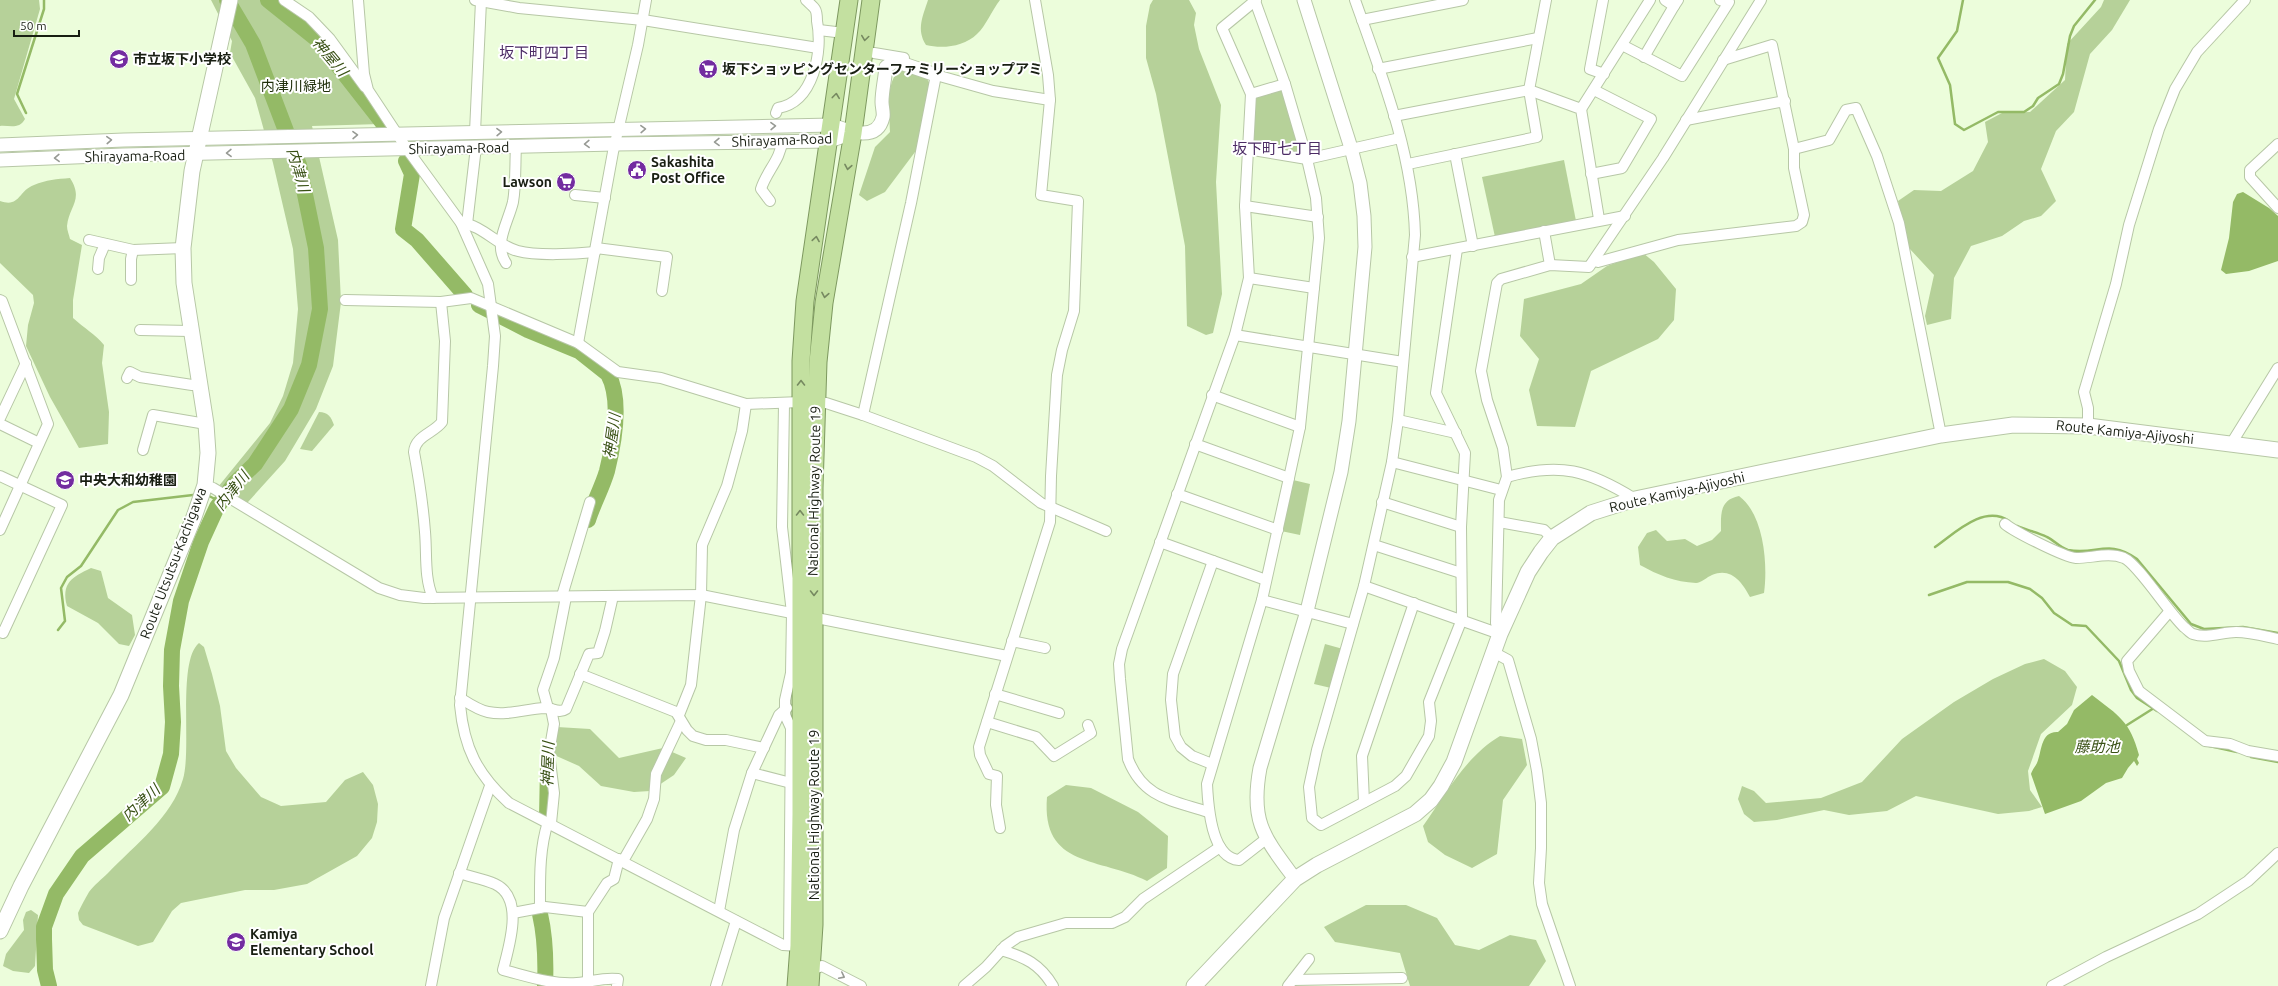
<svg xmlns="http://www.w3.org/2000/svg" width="2278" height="986" viewBox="0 0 2278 986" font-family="Ubuntu,'Noto Sans JP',sans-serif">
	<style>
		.green { fill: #b6d199 }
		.water { fill: #94ba66 }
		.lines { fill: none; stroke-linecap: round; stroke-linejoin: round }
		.stream { stroke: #94ba66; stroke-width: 2.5 }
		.river { stroke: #94ba66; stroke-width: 16 }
		.minor-casing { stroke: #b7c7a6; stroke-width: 12 }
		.tertiary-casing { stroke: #b7c7a6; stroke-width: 15 }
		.secondary-casing { stroke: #b7c7a6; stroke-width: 17 }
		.trunk-casing { stroke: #7d985f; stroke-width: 19 }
		.minor { stroke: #fff; stroke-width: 10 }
		.tertiary { stroke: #fff; stroke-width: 13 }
		.secondary { stroke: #fff; stroke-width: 15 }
		.trunk { stroke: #c3e0a0; stroke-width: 17 }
		.oneway { stroke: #768960 }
		.oneway2 { stroke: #979a94 }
		.labels { text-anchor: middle; stroke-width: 4; stroke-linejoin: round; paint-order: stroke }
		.poi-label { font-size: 14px; font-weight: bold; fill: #181e12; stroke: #fff; text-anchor: start }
		.park-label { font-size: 14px; fill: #202f0b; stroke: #fff }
		.street-label { font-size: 14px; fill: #181e12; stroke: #fff }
		.neighbourhood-label { font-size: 15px; fill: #4c2c65; stroke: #fff }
		.water-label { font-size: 15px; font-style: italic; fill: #385014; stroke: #fff }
	</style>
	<rect width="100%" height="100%" fill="#ecfddb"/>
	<g class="green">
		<path d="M 0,0 L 39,0 L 40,9 L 14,99 L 25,119 C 19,130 9,125 0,126 Z"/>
		<polygon points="211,0 268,0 308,34 358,92 381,124 312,126 338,240 341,302 333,366 316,409 285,461 248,502 242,503 218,487 270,423 283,396 293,363 298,309 293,249 273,163 255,98 230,53 232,41"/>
		<path d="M 928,0 L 1000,0 C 992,10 986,26 977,34 C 964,47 942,49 926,45 C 916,29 923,16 928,0 Z"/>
		<polygon points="1153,0 1189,0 1196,13 1194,25 1199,49 1221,105 1216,182 1222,294 1213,333 1206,335 1187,326 1185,246 1156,94 1146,58 1146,26 1150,5"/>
		<polygon points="2104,0 2130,0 2112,30 2090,54 2074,112 2056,131 2041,169 2056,201 2041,216 2024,221 2002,236 1971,246 1954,278 1951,319 1927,325 1925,316 1934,275 1909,248 1898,201 1914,190 1941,191 1973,171 1988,142 1985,122 2002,113 2030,112 2065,80 2067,44 2101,7"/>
		<path d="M 901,68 L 926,77 L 931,86 L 918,148 L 885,192 L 867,201 L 859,195 L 875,147 L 890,132 C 890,112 884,83 901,68 Z"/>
		<polygon points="1280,89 1284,90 1301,150 1298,153 1253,146 1251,143 1255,101 1257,98"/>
		<polygon points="1564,160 1576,221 1495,237 1482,177"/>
		<path d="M 70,178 C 84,200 69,206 67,226 C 67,230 69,235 70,239 L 82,245 L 73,300 L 73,318 C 84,328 95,334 104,345 L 102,363 L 109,412 L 108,444 L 79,448 L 50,397 L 26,346 L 28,325 L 34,303 L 33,295 L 0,263 L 0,201 C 20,208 18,191 34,185 C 46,180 57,179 70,178 Z"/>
		<polygon points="1643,253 1654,262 1676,289 1674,320 1658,339 1591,371 1575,427 1537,426 1529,390 1539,359 1520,336 1524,299 1581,284 1607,266"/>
		<path d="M 319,412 C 328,412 331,417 334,425 L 312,451 L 300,449 Z"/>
		<polygon points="1293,480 1310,484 1300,535 1281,531"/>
		<path d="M 1739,496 C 1764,514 1768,565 1764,593 L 1750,597 C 1742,582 1731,567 1712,575 C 1707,577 1701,583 1696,583 C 1675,582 1658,575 1640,565 L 1638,547 L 1647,533 L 1656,530 L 1667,541 L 1685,539 L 1697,546 L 1712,540 L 1721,531 C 1721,515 1719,500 1739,496 Z"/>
		<path d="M 91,568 L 101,571 L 108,598 L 132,615 L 135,635 L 129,646 L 119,644 L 98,623 L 67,606 C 61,583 72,577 91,568 Z"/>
		<path d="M 199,643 L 204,647 L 212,674 L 220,706 L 226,751 L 236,768 L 261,797 L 281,806 L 326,802 L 345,780 L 363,772 L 373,785 L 378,804 L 377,822 L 372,838 L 357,856 L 307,884 L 274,890 L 245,890 L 181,903 L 172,911 L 153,942 L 138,946 L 83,925 L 79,920 L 78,913 C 81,906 85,899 89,892 C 94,885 102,879 108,873 C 135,845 172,817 183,779 C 192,749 177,661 199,643 Z"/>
		<polygon points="1325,644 1343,649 1331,688 1314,684"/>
		<polygon points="2044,659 2065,671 2077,687 2072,705 2041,734 2028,771 2030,790 2042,807 2029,811 1998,814 1916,796 1887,811 1849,815 1824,810 1777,820 1754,822 1744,814 1738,799 1742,786 1754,791 1766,803 1821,798 1862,782 1902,739 1954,702 1993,679 2025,664"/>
		<polygon points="557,727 590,729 619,758 663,748 686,758 674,775 650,791 634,792 601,786 579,766 552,754"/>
		<path d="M 1500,736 L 1522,739 L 1527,765 L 1503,800 L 1497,854 L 1472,868 L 1445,855 L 1428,842 L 1423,826 C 1446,794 1465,757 1500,736 Z"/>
		<path d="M 1066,785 L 1091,788 L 1138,812 L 1168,836 L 1167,868 L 1147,881 C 1101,857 1041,869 1047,797 Z"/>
		<polygon points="1366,905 1406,905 1437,918 1455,945 1479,950 1510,935 1536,940 1546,961 1529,986 1410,986 1400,953 1335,942 1324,927"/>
		<polygon points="31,910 38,915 35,966 29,973 13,971 3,966 6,954 24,930 23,920 26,912"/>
	</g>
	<g class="water">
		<polygon points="2243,192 2269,208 2278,216 2278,261 2249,271 2226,274 2221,270 2229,238 2233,202 2237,194"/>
		<path d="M 2092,695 C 2119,716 2130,721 2139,755 L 2137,759 L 2139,763 L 2137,766 L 2134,761 L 2128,768 L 2122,778 L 2106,783 L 2081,801 L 2045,814 L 2031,774 C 2032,770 2035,767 2037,763 C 2042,752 2040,731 2058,732 L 2067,724 L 2074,710 Z"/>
	</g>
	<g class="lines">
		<g class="stream">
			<polyline points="1963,0 1957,31 1938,58 1950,85 1955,124 1964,130 1998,112 2024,112 2033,106 2038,98 2059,84 2063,74 2070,36 2074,26 2095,0"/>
			<polyline points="26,113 17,94 44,9 44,0"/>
			<polyline points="209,496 221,502"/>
			<path d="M 2017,526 C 2026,530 2037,532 2047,537 C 2054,540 2060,548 2068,550 C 2096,556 2108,538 2137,559 L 2191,624 L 2204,629 L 2243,627 L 2278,633"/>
			<path d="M 1935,547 C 1955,533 1984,504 2009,521"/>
			<polyline points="1929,595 1967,582 2008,582 2030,589 2042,598 2054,613 2072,625 2086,626 2119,661 2131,690 2137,698 2157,711"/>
			<polyline points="58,630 65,621 61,588 67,577 81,566 118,510 133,502 193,495"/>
			<polyline points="2127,725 2154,708"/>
			<polyline points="2205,745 2237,752"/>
			<polyline points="2251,757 2278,762"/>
		</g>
		<g class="river">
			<polyline points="268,0 318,40 383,123"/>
			<polyline points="406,161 412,174 403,229 417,240 465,295"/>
			<path d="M 479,305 L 528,330 L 579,351 L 608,374 C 622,400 614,443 607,471 C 602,488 593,504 588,520"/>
			<polyline points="547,818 548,767"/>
			<path d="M 540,914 C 545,936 546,963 545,986"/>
			<polyline points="49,986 45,970 44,939 44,927 56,894 82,856 162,787 171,754 173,722 171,686 172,650 181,601 201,542 217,507 235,483 255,464 291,409 309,365 320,309 316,248 299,165 253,44 227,0"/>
		</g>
		<g class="minor-casing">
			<g id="minor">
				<polyline points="284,0 309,17 330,39 365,87"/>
				<path d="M 358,0 L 364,74 L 368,90 L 407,149 L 461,223 L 488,284 L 495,336 L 493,366 L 460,705 C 464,748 477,774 509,803 L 783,945 L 799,946"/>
				<polyline points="475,0 519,8 643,20 818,48"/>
				<path d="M 1355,0 C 1382,76 1413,154 1415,235 L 1398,420 L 1392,462 L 1364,586 L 1317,750 L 1309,787 L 1312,818 L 1321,825 L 1395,786 L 1406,776 L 1429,736 L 1431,721 L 1429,702 L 1462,619 L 1461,527 L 1465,453 L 1436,393 L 1457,249"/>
				<polyline points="1603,0 1590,69 1604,74"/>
				<polyline points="1665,0 1674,6 1678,0"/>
				<path d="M 1255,1 L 1285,84 L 1307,159 L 1316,198 L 1319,238 L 1300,427 L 1289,478 L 1262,600 L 1207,784 C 1208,805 1211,858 1239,860 L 1266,839"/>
				<polyline points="1362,20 1463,0"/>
				<polyline points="819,30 844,33"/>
				<polyline points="1622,45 1682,76 1729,2 1720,0"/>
				<polyline points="874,53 904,58"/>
				<polyline points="1644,57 1674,6"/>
				<polyline points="1378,69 1538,38"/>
				<polyline points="933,72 936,75 993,91 1050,100"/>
				<polyline points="1251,94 1285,84"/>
				<polyline points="1581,109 1650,0"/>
				<path d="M 776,113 L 778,108 C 814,102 823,51 817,21 C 817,17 817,12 815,9 C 813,6 809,3 806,0"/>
				<polyline points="1394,116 1529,90 1581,109 1599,219"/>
				<polyline points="1686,120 1785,101"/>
				<polyline points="475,132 481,1"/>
				<polyline points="2278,144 2250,170 2250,177 2278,208"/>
				<polyline points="1247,149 1307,159 1400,138"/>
				<polyline points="1794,149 1829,140 1846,110 1856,108 1877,156 1899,223 1941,435"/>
				<polyline points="1455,154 1473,246"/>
				<polyline points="1408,164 1537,137 1529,90 1546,0"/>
				<polyline points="1591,174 1622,168 1651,119 1594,90"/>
				<polyline points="575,195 605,198"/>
				<path d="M 770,201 L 761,189 C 766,172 781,159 782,141"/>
				<polyline points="1245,206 1318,217"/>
				<path d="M 461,223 C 483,225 497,246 518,251 C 536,256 576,254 595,252"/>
				<polyline points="467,224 476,147"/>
				<polyline points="1544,231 1550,265"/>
				<polyline points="89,240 133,250 183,248"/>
				<polyline points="596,248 667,257 662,291"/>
				<polyline points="1412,257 1625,216"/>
				<polyline points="1594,261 1598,262 1678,240 1796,226 1802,222 1804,215 1794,168 1794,149 1772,45 1723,60"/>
				<path d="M 506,263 C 493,244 508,223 513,202 C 516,185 515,164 516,146"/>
				<polyline points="98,269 99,258 105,244"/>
				<polyline points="1249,278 1314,288"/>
				<polyline points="131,280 131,259 133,250"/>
				<polyline points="0,300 2,301 48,424 0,530"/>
				<polyline points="345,300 441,302 471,298 578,343 618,372 661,378 746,404 801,402"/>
				<polyline points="140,330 190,331"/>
				<polyline points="1235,335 1403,362"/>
				<polyline points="578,343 613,152 638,45 646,0"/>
				<polyline points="127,378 130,372 140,377 192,385 199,383"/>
				<polyline points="1212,395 1300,427"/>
				<polyline points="815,402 826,403 863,415 976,457 993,466 1041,503 1106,531"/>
				<polyline points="784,404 782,527 792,613 791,673 785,700 785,715 791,728 789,945"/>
				<polyline points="863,415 911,203 936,75"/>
				<polyline points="0,418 26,363"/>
				<polyline points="1398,420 1456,433"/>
				<polyline points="0,424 39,443"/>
				<polyline points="2088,426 2088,408 2084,392 2116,284 2129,225 2159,129 2175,89 2197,52 2245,0"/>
				<polyline points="1195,444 1289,478"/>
				<polyline points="2231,444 2278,368"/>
				<polyline points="143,450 153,415 206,424"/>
				<polyline points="1392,462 1501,490"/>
				<polyline points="0,476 62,505 3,633 0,632"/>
				<path d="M 1507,477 C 1560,462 1588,470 1635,499"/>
				<polyline points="205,485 213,488 379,588 400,595 424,598 701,595 1007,656"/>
				<polyline points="1177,494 1278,530"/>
				<polyline points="1382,502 1461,527"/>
				<polyline points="1499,522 1544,530 1552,538"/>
				<path d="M 2005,524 C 2015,532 2064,557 2076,558 C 2092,558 2109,552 2124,558 C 2138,564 2168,612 2184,627 C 2187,629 2190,633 2193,634 C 2207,639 2222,632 2236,632 C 2250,632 2264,636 2278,639"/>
				<polyline points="1160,542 1266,580"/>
				<polyline points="1374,545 1461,573"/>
				<polyline points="1364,586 1500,634 1496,623 1499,500 1507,477 1503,448 1487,400 1481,371 1497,283 1501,279 1550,265 1589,267 1663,158 1761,0"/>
				<polyline points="562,596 590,502"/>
				<path d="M 433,598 C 424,578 427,554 425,532 C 423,505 419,479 414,452 C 415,436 434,433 442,422 L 445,341 L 441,302"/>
				<polyline points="1262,600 1353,624"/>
				<polyline points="2169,612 2127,661 2129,671 2139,691 2205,741 2230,744 2248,751 2278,756"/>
				<polyline points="1012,641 1045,648"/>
				<polyline points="1495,653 1508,660 1531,739 1537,771 1541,803 1541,848 1539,883 1542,904 1570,986"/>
				<polyline points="580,674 676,712 687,730 693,736 706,740 726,740 764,748"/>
				<polyline points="995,694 1059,713"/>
				<path d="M 460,698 C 468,703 478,710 488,712 C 507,716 525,709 545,708 C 553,708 559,714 566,709 L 589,654 L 598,653 L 605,631 L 613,596"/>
				<polyline points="548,708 543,690 554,658 566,597"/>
				<polyline points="679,715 691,685 701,595 702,545 727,486 742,431 746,404"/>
				<polyline points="987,722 1036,737 1054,756 1091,733 1088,725"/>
				<polyline points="1212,764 1192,756 1181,747 1175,736 1171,700 1173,674 1213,561"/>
				<polyline points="752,773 791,783"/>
				<polyline points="1364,802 1362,756 1414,603"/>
				<path d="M 1208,812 C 1171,800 1143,798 1128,759 L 1120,679 L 1119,664 L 1122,649 L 1235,335 L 1249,278 L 1245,206 L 1251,94 L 1222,28 L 1256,0"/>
				<polyline points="551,823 554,793 549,753 554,724 551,709"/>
				<polyline points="1000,828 996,805 997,776 989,774 980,755 979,747 1050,522 1051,476 1057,375 1062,350 1074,311 1078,201 1041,195 1050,100 1048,75 1035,0"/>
				<polyline points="623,861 647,819 654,799 656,774 681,721"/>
				<path d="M 459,873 C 471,877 484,879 495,884 C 525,898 509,946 503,970 C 527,976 552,985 577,983 C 592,982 603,977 618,979 L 617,986"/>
				<path d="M 540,908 C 540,879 539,850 548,822"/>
				<polyline points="719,911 734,830 752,773 779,715 787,708"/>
				<polyline points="513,913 545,907 588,912"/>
				<path d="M 1001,950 C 1025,957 1040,964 1053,986"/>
				<polyline points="811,970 822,966 861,986"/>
				<polyline points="1293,980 1402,978"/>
				<polyline points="588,981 588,912 607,883 614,879 619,859"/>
				<polyline points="431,986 444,918 490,786"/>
				<polyline points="716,986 736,921"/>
				<polyline points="964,986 986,967 1005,946 1018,937 1066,923 1112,923 1125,917 1143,899 1220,847"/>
				<polyline points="1288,986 1309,959"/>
				<polyline points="2052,986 2106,957 2198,914 2248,881 2278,853"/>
			</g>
		</g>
		<g class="tertiary-casing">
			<g id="tertiary">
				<path d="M 0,145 L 124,140 L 832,125 C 848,131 877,143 883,117 C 884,113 882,107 882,102 C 882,91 885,79 886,67 L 895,61 L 936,75"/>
				<polyline points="0,160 123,155 615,144 829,141 853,133"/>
				<path d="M 1295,879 C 1264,837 1250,822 1260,768 L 1307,611 L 1341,472 L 1349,421 L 1365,247 L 1364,216 L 1360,183 L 1351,148 L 1304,0"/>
			</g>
		</g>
		<g class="secondary-casing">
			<g id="secondary">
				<polyline points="0,931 21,886 121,695 194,517 205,485 208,453 206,424 184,283 183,248 192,171 230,0"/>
				<polyline points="1194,986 1295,879 1317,865 1415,814 1431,800 1441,786 1454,762 1500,634 1528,572 1541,552 1552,538 1591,513 1635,499 1941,435 2013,425 2088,426 2278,450"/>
			</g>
		</g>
		<g class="trunk-casing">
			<g id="trunk">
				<polyline points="796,986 799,946 801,814 801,361 805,301 849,0"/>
				<polyline points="810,986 814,925 814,488 818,362 824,303 853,133 871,0"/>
			</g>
		</g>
		<use href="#minor" class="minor"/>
		<use href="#tertiary" class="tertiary"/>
		<use href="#secondary" class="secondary"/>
		<use href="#trunk" class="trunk"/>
	</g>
	<defs><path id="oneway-chevron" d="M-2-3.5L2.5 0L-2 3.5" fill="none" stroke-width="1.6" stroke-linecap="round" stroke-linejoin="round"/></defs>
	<g class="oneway">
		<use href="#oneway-chevron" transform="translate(865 38) rotate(98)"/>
		<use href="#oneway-chevron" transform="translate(836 96) rotate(-83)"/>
		<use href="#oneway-chevron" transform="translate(848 167) rotate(100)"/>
		<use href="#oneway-chevron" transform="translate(816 239) rotate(-81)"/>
		<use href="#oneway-chevron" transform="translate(825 295) rotate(100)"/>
		<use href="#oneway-chevron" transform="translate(801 383) rotate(-90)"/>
		<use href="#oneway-chevron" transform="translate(800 513) rotate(-90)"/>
		<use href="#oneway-chevron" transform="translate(814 593) rotate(90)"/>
	</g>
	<g class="oneway2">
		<use href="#oneway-chevron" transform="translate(773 126) rotate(-1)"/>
		<use href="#oneway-chevron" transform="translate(643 129) rotate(-2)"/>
		<use href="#oneway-chevron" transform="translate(499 132) rotate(-1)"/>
		<use href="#oneway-chevron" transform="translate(355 135) rotate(-1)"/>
		<use href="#oneway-chevron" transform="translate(109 140) rotate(-3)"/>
		<use href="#oneway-chevron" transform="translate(717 142) rotate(179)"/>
		<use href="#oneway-chevron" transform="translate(587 144) rotate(178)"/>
		<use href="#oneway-chevron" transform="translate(229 153) rotate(179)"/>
		<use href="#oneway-chevron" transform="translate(57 158) rotate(178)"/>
		<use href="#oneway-chevron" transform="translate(842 976) rotate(27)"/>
	</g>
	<defs>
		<g id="school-disc" transform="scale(1)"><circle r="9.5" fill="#732ca0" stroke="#fff"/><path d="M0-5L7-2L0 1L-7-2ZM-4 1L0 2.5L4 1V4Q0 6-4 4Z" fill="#fff"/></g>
		<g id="supermarket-disc" transform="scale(1)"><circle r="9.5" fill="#732ca0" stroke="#fff"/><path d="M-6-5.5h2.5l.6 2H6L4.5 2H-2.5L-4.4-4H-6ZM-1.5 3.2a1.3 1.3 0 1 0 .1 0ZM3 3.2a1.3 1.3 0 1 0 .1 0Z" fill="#fff"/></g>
		<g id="civic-disc" transform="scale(1)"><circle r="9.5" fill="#732ca0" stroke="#fff"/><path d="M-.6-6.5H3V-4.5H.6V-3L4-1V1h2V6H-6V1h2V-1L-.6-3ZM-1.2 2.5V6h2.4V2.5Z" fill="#fff"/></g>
	</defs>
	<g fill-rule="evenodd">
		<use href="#school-disc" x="119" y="59"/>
		<use href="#supermarket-disc" x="708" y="69"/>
		<use href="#civic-disc" x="637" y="170"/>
		<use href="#supermarket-disc" x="566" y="182"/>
		<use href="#school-disc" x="65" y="480"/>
		<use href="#school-disc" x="236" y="942"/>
	</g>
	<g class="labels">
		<g class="poi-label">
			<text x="133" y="64">市立坂下小学校</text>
			<text x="722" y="74">坂下ショッピングセンターファミリーショップアミ</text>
			<text x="651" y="167">Sakashita<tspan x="651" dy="16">Post Office</tspan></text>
			<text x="552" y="187" text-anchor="end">Lawson</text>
			<text x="79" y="485">中央大和幼稚園</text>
			<text x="250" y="939">Kamiya<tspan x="250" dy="16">Elementary School</tspan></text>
		</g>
		<g class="park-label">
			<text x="296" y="91">内津川緑地</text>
		</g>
		<g class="street-label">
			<text transform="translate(782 140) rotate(-2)" y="5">Shirayama-Road</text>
			<text transform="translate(459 148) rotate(-1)" y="5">Shirayama-Road</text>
			<text transform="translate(135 156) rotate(-1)" y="5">Shirayama-Road</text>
			<text transform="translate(2125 432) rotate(6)" y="5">Route Kamiya-Ajiyoshi</text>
			<text transform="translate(814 491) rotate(-89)" y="5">National Highway Route 19</text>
			<text transform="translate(1677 492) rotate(-13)" y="5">Route Kamiya-Ajiyoshi</text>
			<text transform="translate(173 563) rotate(-69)" y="5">Route Utsutsu-Kachigawa</text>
			<text transform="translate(814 815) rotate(-90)" y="5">National Highway Route 19</text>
		</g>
		<g class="neighbourhood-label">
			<text x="544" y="58">坂下町四丁目</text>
			<text x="1277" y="154">坂下町七丁目</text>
		</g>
		<g class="water-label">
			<text transform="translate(330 57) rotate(50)" y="5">神屋川</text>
			<text transform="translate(298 170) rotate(74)" y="5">内津川</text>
			<text transform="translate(612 436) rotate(-82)" y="5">神屋川</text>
			<text transform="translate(232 491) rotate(-51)" y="5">内津川</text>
			<text x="2097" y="752">藤助池</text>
			<text transform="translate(548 764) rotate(-88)" y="5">神屋川</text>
			<text transform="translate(141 803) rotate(-43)" y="5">内津川</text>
		</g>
	</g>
	<path d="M14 30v6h65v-6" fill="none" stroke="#181e12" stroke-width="2"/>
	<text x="20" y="30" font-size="12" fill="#181e12" stroke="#ffffff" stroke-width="3" paint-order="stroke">50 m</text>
</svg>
